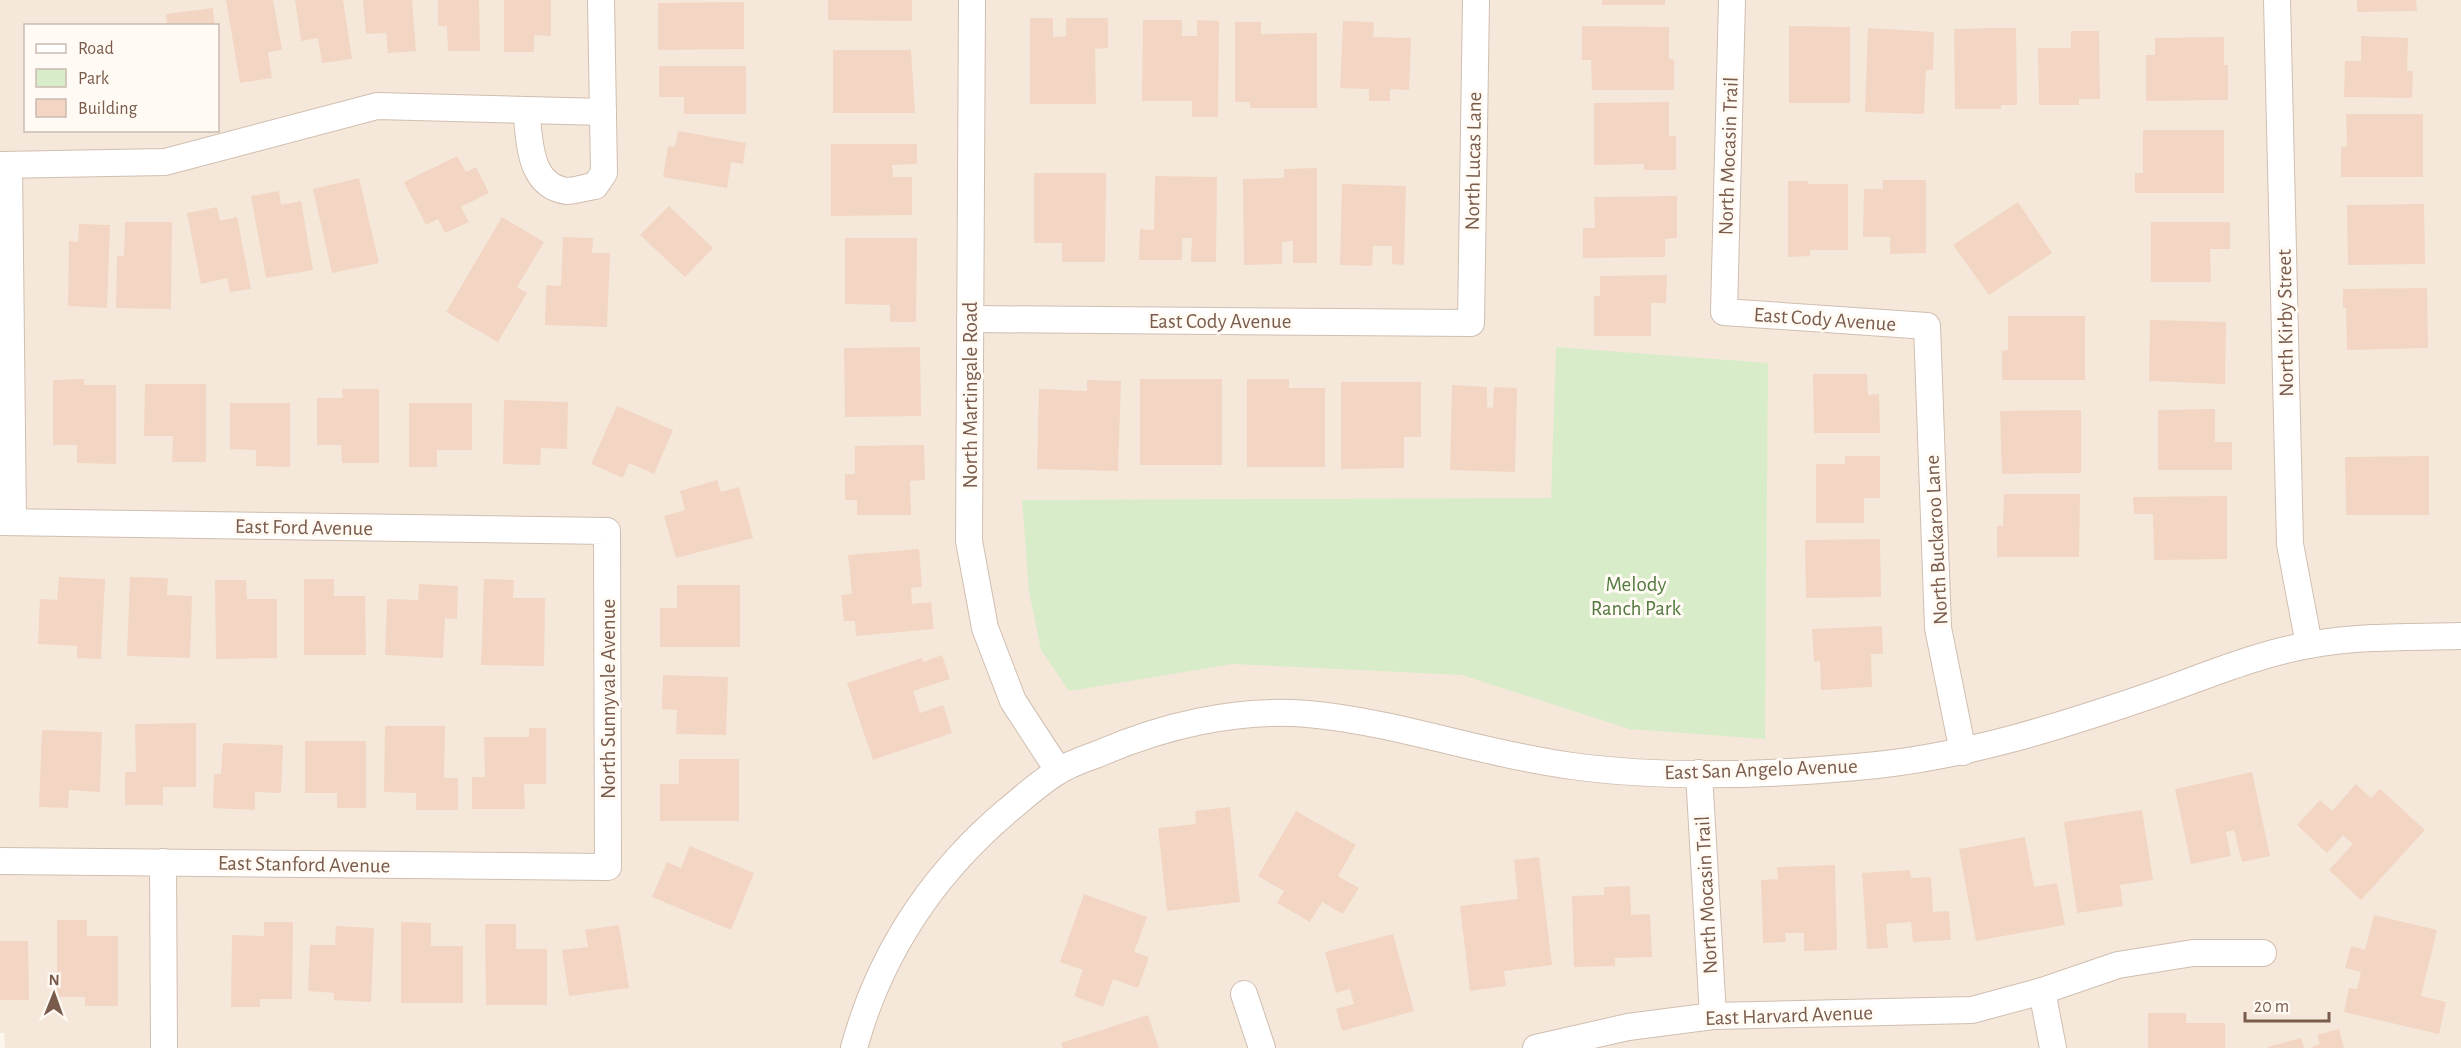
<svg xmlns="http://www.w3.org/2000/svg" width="2461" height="1048" viewBox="0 0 2461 1048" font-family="'Alegreya Sans',sans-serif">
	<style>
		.residential { fill: #f5e8da; fill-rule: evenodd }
		.green { fill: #d8ecc9 }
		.building { fill: #f3d5c3 }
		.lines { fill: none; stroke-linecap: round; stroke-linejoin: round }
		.street-casing { stroke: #d1beb0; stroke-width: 28 }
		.street { stroke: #fff; stroke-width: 26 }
		.labels { text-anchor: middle; stroke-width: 6; stroke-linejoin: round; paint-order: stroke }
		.street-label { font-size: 21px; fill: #7a5c4d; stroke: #fffaf3 }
		.park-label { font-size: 21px; fill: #537a41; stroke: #fffaf3 }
	</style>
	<rect width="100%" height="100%" fill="#fdf6ec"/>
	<path class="residential" d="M 0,0 L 2461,0 L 2461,1048 L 5,1048 L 4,1033 L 0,1033 ZM 26,26 L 218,26 L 218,130 L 26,130 Z"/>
	<polygon class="green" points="1556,347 1768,363 1765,739 1629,729 1462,675 1233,664 1069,691 1041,650 1029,591 1022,500 1551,498"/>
	<g class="building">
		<polygon points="226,0 273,0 282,50 268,52 272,78 240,83"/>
		<polygon points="295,0 343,0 352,59 322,63 318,38 301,41"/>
		<polygon points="363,0 412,0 416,51 388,53 386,33 366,34"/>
		<polygon points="438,0 479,0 480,51 448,51 447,26 438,26"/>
		<polygon points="504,0 551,0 551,36 534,35 534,52 504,52"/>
		<polygon points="828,0 912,0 912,21 828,20"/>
		<rect x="1602" y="0" width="63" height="5"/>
		<polygon points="2357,0 2416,0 2417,11 2357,12"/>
		<polygon points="744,2 744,49 658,50 658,3"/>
		<polygon points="213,8 215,26 167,26 166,14"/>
		<polygon points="1030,18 1053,18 1053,37 1066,36 1066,18 1108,18 1108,48 1095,49 1096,104 1030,104"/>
		<polygon points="1143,20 1182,20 1182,36 1197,36 1197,20 1219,21 1218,117 1192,117 1192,101 1142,101"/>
		<polygon points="1343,21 1374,22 1373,37 1411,38 1409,90 1390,89 1390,101 1369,101 1369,89 1340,88"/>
		<polygon points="1235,22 1261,22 1261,34 1317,33 1317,108 1250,108 1250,102 1235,102"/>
		<polygon points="1582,26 1669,27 1669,59 1674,60 1674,90 1592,90 1591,60 1582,60"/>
		<polygon points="1789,26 1850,27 1850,103 1789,103"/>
		<polygon points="1868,28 1934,32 1933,70 1926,70 1924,114 1865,112"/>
		<polygon points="1995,28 2016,28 2017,105 2001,105 2001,109 1955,109 1954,29"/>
		<polygon points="2071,31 2099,31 2100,99 2079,99 2079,105 2039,105 2038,48 2071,48"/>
		<polygon points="2361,36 2408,38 2407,71 2413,71 2412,98 2344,97 2345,61 2361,61"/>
		<polygon points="2224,37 2224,65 2228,65 2228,100 2146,101 2146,55 2155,55 2155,38"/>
		<polygon points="833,50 911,50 915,113 833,113"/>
		<polygon points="659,66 746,66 746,114 684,114 684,97 659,97"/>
		<polygon points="1669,102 1669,136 1676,136 1676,170 1644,170 1644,164 1594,165 1594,103"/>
		<polygon points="2346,114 2423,114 2423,177 2341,177 2341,147 2347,146"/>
		<polygon points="2143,130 2224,130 2224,193 2135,193 2135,173 2143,173"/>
		<polygon points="678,131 746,143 743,164 731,162 727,188 663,177 668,146 675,147"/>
		<polygon points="831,144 917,144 917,164 892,165 893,177 912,177 912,215 831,216"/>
		<polygon points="457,156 466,172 476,167 489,193 461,207 469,222 445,233 438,219 426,225 404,182"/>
		<polygon points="1317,168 1317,263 1293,263 1293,241 1282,242 1282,264 1244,265 1243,179 1284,178 1284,169"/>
		<polygon points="1034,173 1106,173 1105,262 1062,262 1062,243 1034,243"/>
		<polygon points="1155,176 1217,177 1216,262 1191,262 1192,238 1182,238 1182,260 1139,260 1140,229 1154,230"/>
		<polygon points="359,178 379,263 332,273 313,189"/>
		<polygon points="1883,180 1926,180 1926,253 1890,254 1890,237 1863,237 1864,189 1883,189"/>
		<polygon points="1788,181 1808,181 1808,184 1848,184 1848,250 1810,250 1810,256 1788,257"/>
		<polygon points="1342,184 1406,186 1404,265 1392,264 1392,246 1373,246 1372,266 1340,265"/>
		<polygon points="279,191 281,205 301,201 313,270 266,278 251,196"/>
		<polygon points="1677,196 1677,238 1665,239 1665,257 1583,258 1583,228 1595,228 1594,197"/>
		<polygon points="2018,202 2052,253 1989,295 1953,245"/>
		<polygon points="2424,204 2425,264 2348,265 2347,205"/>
		<polygon points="669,206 713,248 685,277 640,235"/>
		<polygon points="217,207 220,221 237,217 251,289 230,292 227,278 201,284 187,213"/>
		<polygon points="502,217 544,242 517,287 527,293 498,342 446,312"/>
		<polygon points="125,222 172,222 171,309 116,308 117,256 124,256"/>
		<polygon points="2151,222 2230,222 2230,249 2210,249 2211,282 2151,282"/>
		<polygon points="79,224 110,225 107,308 68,306 69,241 78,242"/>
		<polygon points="563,237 593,238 592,253 610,253 607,327 545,325 546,285 561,286"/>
		<polygon points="845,238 917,238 916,322 890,322 890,305 845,304"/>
		<polygon points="1667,275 1666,303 1651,303 1651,336 1594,336 1594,296 1600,296 1600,276"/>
		<polygon points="2427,288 2428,348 2347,350 2346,308 2343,308 2343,289"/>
		<polygon points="2008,316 2085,316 2085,380 2002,380 2002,351 2008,350"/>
		<polygon points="2150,320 2226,322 2225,384 2149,381"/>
		<polygon points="920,347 921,416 845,417 844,348"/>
		<polygon points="1813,374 1867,374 1868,395 1879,394 1880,433 1814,433"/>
		<polygon points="84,379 84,385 116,385 116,464 77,463 77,445 53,445 53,380"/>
		<rect x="1140" y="379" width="82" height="86"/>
		<polygon points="1247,379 1289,379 1289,388 1325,388 1325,467 1247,467"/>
		<polygon points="1087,380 1121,381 1118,471 1037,469 1039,389 1087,391"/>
		<polygon points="1341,382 1421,382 1421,437 1404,437 1404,468 1341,469"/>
		<polygon points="145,384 206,384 206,462 172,462 173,436 144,436"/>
		<polygon points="1452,385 1487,387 1487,407 1493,408 1494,387 1517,388 1515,472 1450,470"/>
		<polygon points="342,389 379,389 379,463 342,463 341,445 317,445 317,398 343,398"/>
		<polygon points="504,400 568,402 567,449 541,448 540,465 503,464"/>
		<polygon points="230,403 290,403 290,467 256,466 256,450 230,449"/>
		<polygon points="409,403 472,403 472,450 437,450 437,467 409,467"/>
		<polygon points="617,406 673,430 654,474 629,463 623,478 591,464"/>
		<polygon points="2215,409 2215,442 2232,442 2232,470 2158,470 2158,410"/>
		<polygon points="2081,410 2081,473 2002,474 2000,411"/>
		<polygon points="924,445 925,480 910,481 911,515 857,515 857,500 845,500 845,474 855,474 855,446"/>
		<polygon points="1845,456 1880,456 1880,498 1864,498 1864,523 1816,523 1816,464 1845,464"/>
		<polygon points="2429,456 2429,515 2346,515 2345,457"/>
		<polygon points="717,480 721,492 739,487 753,538 676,558 664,516 685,510 680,491"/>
		<polygon points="2004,494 2080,494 2079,557 1997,557 1997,526 2003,526"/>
		<polygon points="2227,496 2227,559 2154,560 2153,514 2134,514 2133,497"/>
		<polygon points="1880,539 1881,597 1806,598 1805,540"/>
		<polygon points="919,549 922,587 911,588 912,604 931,602 934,629 856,636 855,621 844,621 841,595 852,594 848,555"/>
		<polygon points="59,577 105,579 101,659 77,658 77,646 38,644 40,599 57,600"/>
		<polygon points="130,577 168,578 167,595 192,596 190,658 127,656"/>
		<polygon points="304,579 334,579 334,596 365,596 366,655 304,655"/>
		<polygon points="484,579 514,580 513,598 545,598 544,666 481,665"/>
		<polygon points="215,580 246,580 247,599 277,599 277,658 216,659"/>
		<polygon points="419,584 458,586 457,619 445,618 443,658 385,655 387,599 418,600"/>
		<polygon points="677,585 740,585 740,647 660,647 660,608 677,608"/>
		<polygon points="1882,626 1883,654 1871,654 1872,687 1821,690 1820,661 1814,662 1812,629"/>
		<polygon points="942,655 950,679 913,691 920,713 943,705 952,733 873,760 847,683 922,658 923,662"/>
		<polygon points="663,675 728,677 726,735 676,734 677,710 662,709"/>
		<polygon points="196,723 196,787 163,787 163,805 125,805 125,772 136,772 135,724"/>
		<polygon points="385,726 445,726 444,778 458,778 458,810 416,810 416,793 384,792"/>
		<polygon points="529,728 546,728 546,784 524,784 525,809 472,809 472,777 485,777 484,737 529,737"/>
		<polygon points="42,730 102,732 100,792 69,790 68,808 39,807"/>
		<polygon points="305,741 366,741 366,808 337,808 337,793 305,793"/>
		<polygon points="223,743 283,745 281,793 255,792 255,810 213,808 214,774 221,774"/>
		<polygon points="679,759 739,759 739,821 660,821 660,784 679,784"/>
		<polygon points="2252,772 2270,856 2242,862 2234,830 2226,832 2231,856 2191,864 2175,789"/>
		<polygon points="2356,784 2371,798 2380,789 2425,830 2361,900 2329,870 2353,844 2343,835 2327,853 2297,825 2320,800 2332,811"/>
		<polygon points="1230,807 1240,902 1167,911 1158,828 1196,824 1195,811"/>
		<polygon points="2142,810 2153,880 2120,885 2123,906 2077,913 2064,822"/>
		<polygon points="1296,811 1356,845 1338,876 1359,888 1343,914 1322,902 1310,922 1277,903 1284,891 1258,876"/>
		<polygon points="2025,837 2034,887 2057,883 2065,925 1976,941 1959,849"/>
		<polygon points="690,846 754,873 731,930 652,897 667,862 681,868"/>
		<polygon points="1539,857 1552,965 1504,971 1506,986 1470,991 1460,906 1518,899 1514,860"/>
		<polygon points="1835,865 1837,950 1804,951 1804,933 1785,933 1786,942 1763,943 1761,880 1778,879 1777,867"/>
		<polygon points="1910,870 1911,878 1931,877 1933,912 1949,911 1951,940 1913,942 1911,922 1886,924 1888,948 1867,949 1862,873"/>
		<polygon points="1630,886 1631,915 1650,914 1652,957 1615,958 1615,966 1574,967 1572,896 1604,895 1604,887"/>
		<polygon points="1084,894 1147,917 1134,952 1149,957 1138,988 1113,979 1103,1007 1074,996 1083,970 1060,962"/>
		<polygon points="2374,915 2437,930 2421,996 2446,1002 2439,1034 2344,1012 2349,988 2357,989 2361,972 2345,968 2351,946 2365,950"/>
		<polygon points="57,920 87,920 87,936 118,936 118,1006 85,1006 85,997 57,997"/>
		<polygon points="264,922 293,922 292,999 260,999 260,1007 231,1007 232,935 264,936"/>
		<polygon points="401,922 431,923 431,946 463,946 463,1003 401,1003"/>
		<polygon points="485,924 516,924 516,949 547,949 547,1005 486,1005"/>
		<polygon points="619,925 629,988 569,996 562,950 588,947 585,930"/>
		<polygon points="336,926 374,928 371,1002 334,1000 334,993 308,991 310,945 335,945"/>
		<polygon points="1393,934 1414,1011 1342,1031 1336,1009 1354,1004 1350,989 1336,993 1325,952"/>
		<polygon points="0,941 28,941 29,1000 0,1000"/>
		<polygon points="2148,1013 2186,1013 2186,1023 2225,1023 2225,1048 2148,1048"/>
		<polygon points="1148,1015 1159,1048 1063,1048 1061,1043"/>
		<polygon points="2339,1029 2344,1048 2310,1048 2320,1044 2317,1035"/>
		<polygon points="2301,1038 2304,1048 2268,1048 2268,1047"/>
	</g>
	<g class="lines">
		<g class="street-casing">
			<g id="street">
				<polyline points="972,0 969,541 985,628 1013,701 1058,770"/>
				<polyline points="1732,0 1724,312 1927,326 1938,628 1963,752"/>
				<polyline points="2277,0 2290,544 2309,645"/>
				<path d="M 526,110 C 530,140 528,186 567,191 C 575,191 586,187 595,186 L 604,173 L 601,0"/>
				<polyline points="0,165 165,162 377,106 603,112"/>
				<polyline points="9,166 13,522"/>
				<polyline points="970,319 1471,323 1476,0"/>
				<polyline points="0,522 607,531 608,867 0,861"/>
				<polyline points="1699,773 1713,1016"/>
				<polyline points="163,862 164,1048"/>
				<polyline points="2042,991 2053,1048"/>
				<polyline points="1244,994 1262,1048"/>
				<path d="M 854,1048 C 880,953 933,874 1007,811 C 1023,798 1039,783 1057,772 C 1069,764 1084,759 1098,754 C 1162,726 1237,708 1308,714 C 1397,722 1483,754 1572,766 C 1669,779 1779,775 1877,765 C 1969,755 2058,727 2146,697 C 2199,679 2253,655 2309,645 C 2358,636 2411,637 2461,636"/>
				<polyline points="1536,1048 1628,1027 1713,1016 1972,1010 2042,991 2118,965 2193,953 2263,953"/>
			</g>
		</g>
		<use href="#street" class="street"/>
	</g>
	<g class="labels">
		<g class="street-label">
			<text transform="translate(1728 156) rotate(-88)" y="7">North Mocasin Trail</text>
			<text transform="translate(1473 161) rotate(-89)" y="7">North Lucas Lane</text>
			<text transform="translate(1825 319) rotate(4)" y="7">East Cody Avenue</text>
			<text x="1220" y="328">East Cody Avenue</text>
			<text transform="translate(2285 323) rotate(-91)" y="7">North Kirby Street</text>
			<text transform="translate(970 395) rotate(-90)" y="7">North Martingale Road</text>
			<text transform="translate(304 527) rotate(1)" y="7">East Ford Avenue</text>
			<text transform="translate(1936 540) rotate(-93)" y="7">North Buckaroo Lane</text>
			<text transform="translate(608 699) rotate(-90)" y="7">North Sunnyvale Avenue</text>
			<text transform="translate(1761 769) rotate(-2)" y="7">East San Angelo Avenue</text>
			<text transform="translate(304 864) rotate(1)" y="7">East Stanford Avenue</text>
			<text transform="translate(1706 895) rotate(-93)" y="7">North Mocasin Trail</text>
			<text transform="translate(1789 1015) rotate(-2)" y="7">East Harvard Avenue</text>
		</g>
		<g class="park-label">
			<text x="1636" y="591">Melody<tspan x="1636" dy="24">Ranch Park</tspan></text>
		</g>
	</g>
	<rect x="24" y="24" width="195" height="108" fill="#fffaf3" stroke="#cabbb1" stroke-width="1.5"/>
	<rect x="36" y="44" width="30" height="9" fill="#ffffff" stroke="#cabbb1" stroke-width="1.5"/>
	<text x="78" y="54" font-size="18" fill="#7a5c4d">Road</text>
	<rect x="36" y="69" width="30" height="18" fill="#d8ecc9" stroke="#cabbb1" stroke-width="1.5"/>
	<text x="78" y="84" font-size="18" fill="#7a5c4d">Park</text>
	<rect x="36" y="99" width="30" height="18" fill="#f3d5c3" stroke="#cabbb1" stroke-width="1.5"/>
	<text x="78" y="114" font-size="18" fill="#7a5c4d">Building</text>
	<g transform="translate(54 994) rotate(1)" stroke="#fffaf3" stroke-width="4.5" paint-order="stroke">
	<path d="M0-4.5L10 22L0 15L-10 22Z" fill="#7a5c4d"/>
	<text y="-9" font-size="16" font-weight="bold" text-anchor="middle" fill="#7a5c4d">N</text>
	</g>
	<path d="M2245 1012v9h84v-9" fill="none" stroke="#7a5c4d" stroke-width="3"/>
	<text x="2254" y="1012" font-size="18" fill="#7a5c4d" stroke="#fffaf3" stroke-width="4.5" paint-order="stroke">20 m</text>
</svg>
